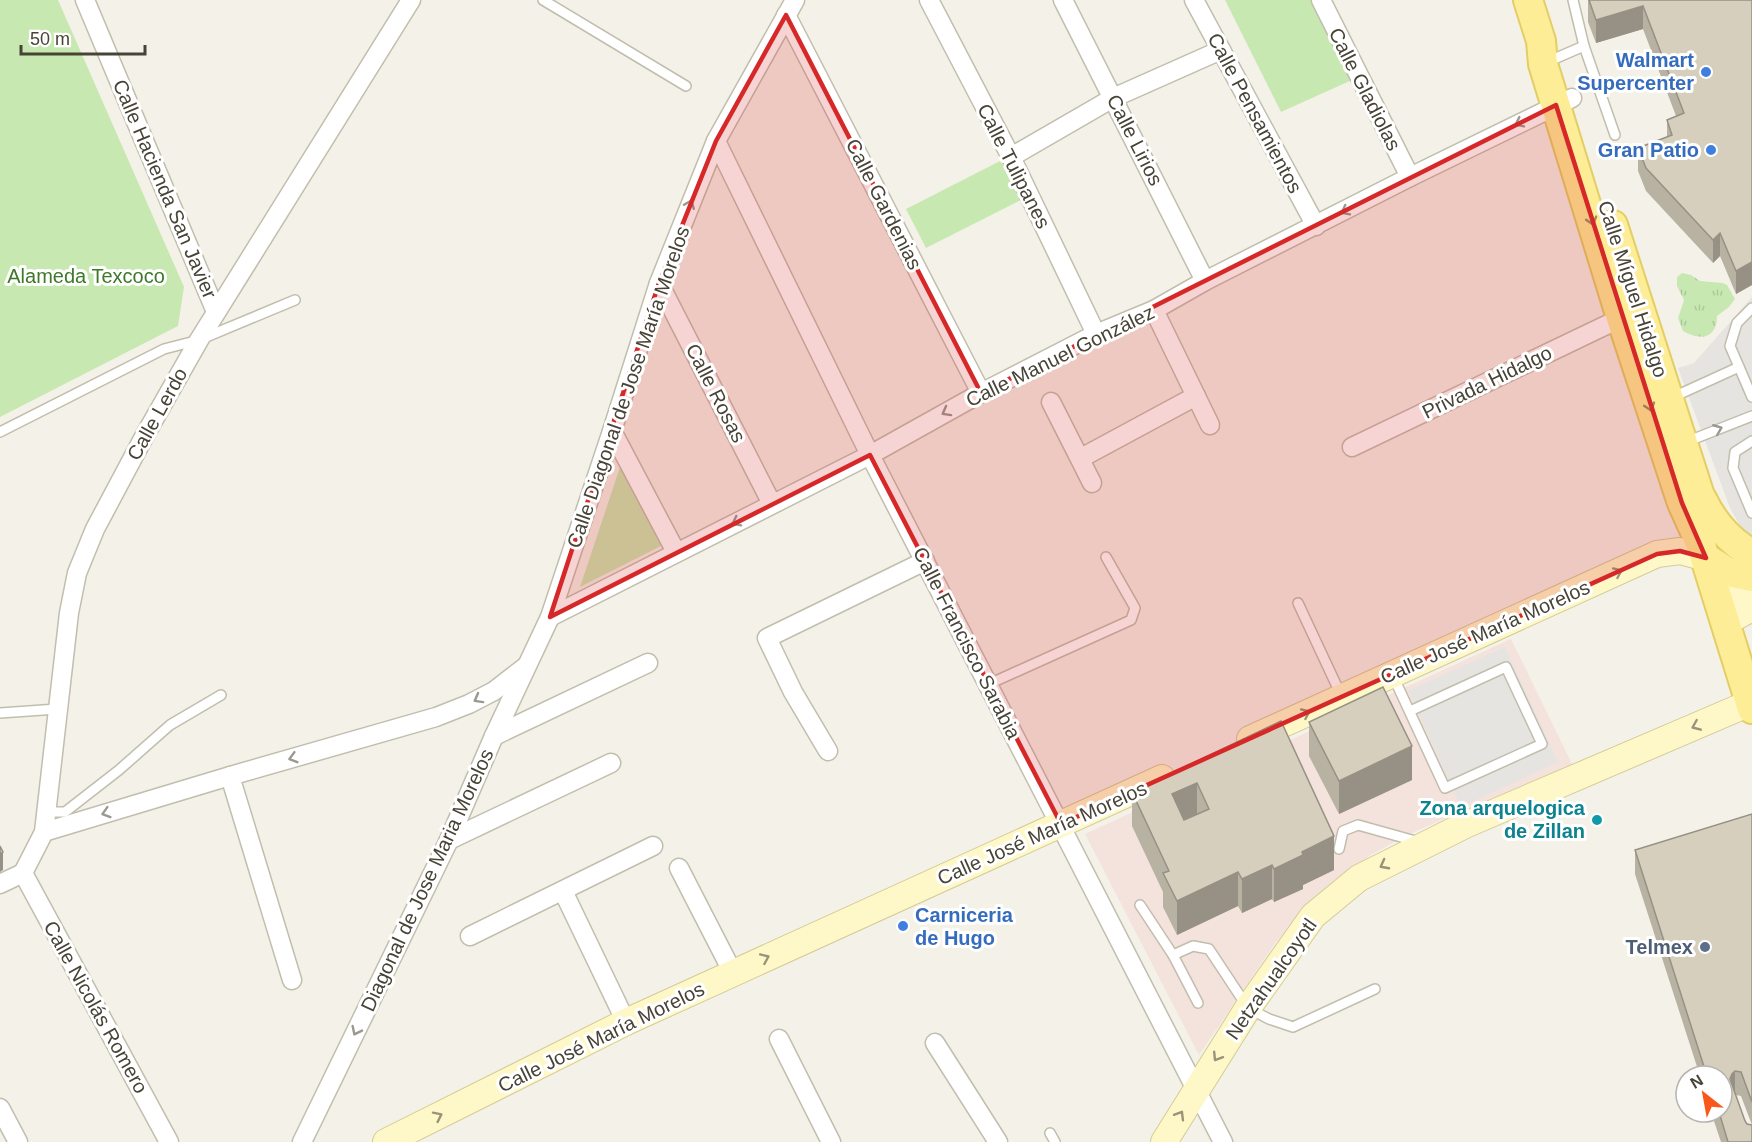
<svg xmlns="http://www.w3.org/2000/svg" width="1752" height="1142" viewBox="0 0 1752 1142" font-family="Arial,sans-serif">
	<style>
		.medical { fill: #f4e2dc }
		.grass { fill: url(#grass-tufts) }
		.green { fill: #c8e8b1 }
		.parking { fill: #e5e4e0 }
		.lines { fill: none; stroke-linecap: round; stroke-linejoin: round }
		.lane-casing { stroke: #c2bead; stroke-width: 12 }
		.street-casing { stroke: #c2bead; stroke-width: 21 }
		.secondary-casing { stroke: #d4cb98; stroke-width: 28 }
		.primary-casing { stroke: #e3ce66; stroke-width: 32 }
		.lane { stroke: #fff; stroke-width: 9 }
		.street { stroke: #fff; stroke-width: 18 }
		.secondary { stroke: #fef8c8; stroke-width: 26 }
		.primary { stroke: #feed97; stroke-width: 28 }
		.wall { fill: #b8b2a3; fill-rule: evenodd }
		.shaded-wall { fill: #969184 }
		.building { fill: #d6cfbd; stroke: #969184; stroke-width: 1.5; fill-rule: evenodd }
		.oneway { stroke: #9a9891 }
		.oneway2 { stroke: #999062 }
		.oneway3 { stroke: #999478 }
		.marked { fill: #d62828; fill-opacity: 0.2; stroke: #d62828; stroke-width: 4.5; stroke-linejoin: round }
		.shop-dot { fill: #3f7fe0; stroke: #fff; stroke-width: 2 }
		.culture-dot { fill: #0f9aa8; stroke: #fff; stroke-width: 2 }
		.service-dot { fill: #5c6f8a; stroke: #fff; stroke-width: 2 }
		.labels { text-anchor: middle; stroke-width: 6; stroke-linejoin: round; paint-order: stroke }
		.shop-label { font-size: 20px; font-weight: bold; fill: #366cbe; stroke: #fff; text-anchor: end }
		.street-label { font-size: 20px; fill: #474337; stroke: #fff }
		.park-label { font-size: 20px; fill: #3e792a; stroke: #fff }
		.culture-label { font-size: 20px; font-weight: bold; fill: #0d838f; stroke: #fff; text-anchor: end }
		.service-label { font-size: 20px; font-weight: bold; fill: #4e5e75; stroke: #fff; text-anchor: end }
	</style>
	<defs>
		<pattern id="grass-tufts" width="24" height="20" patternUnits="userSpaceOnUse" patternTransform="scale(1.5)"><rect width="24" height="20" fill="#c8e8b1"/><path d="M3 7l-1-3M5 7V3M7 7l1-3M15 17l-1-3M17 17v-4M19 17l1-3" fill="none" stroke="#adc899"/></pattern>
	</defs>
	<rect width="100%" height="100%" fill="#f4f2e8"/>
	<polygon class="medical" points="1511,639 1572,764 1416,831 1372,854 1318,895 1276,942 1199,1055 1085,834"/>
	<path class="grass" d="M 1682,273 L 1691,275 L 1700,281 L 1723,283 L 1727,285 L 1735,299 L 1729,307 L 1717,316 C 1717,339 1700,341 1683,331 L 1678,318 L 1684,300 L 1677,286 L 1677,277 Z"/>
	<g class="green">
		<polygon points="0,0 58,0 184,287 178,326 0,417"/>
		<polygon points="1225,0 1311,0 1352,80 1281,112"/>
		<polygon points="1002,160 1021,200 926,248 906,209"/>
		<polygon points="621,464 665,544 580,587"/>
	</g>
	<g class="parking">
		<polygon points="1752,297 1752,539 1743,531 1730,508 1678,368 1694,363"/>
		<polygon points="1505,647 1558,762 1461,807 1408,691"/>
	</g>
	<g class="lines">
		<g class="lane-casing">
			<g id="lane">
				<polyline points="543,0 686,86"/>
				<polyline points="1573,0 1584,46"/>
				<polyline points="1547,62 1584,46 1615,135"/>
				<polyline points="1752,308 1737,323 1730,346 1752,397"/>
				<polyline points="1671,398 1739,367"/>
				<polyline points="0,432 164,349 199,340 295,300"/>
				<polyline points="1752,441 1735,452 1733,468 1752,513"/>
				<polyline points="1686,442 1752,416"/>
				<polyline points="1298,603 1341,695"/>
				<polyline points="1393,676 1445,788 1542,744 1506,667 1410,711"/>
				<polyline points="989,684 1131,620 1135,608 1106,557"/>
				<polyline points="0,713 57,709"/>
				<polyline points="46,812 65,812 119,770 170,725 221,695"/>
				<polyline points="1339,849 1343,831 1358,825 1419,842"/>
				<polyline points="1140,905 1173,955 1193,946 1209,949 1248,1008 1269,1019 1293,1027 1375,989"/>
				<polyline points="1173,955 1198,1003"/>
				<polyline points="1050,1133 1055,1142"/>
			</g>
		</g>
		<g class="street-casing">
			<g id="street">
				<polyline points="85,0 216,312"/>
				<polyline points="929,0 1011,157 1096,334"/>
				<polyline points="1063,0 1205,281"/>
				<polyline points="1194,0 1316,226"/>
				<polyline points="1321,0 1410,177"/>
				<polyline points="786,15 981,393"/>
				<polyline points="716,141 870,455 1223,1142"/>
				<polyline points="1011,157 1113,98 1221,50"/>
				<polyline points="659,283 772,504"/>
				<polyline points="1154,310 1210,425"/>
				<polyline points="1051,402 1092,483"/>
				<polyline points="612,431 676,552"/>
				<polyline points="1352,447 1621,318"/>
				<polyline points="1081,458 1196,396"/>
				<polyline points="550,617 870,455 981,393 1096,334 1154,310 1205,281 1410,177 1572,98"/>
				<polyline points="494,736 648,663"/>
				<polyline points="828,751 793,692 767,638 925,561"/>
				<polyline points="230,776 292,980"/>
				<polyline points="44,832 230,776 436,717 469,704 494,691 525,667"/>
				<polyline points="449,840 611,763"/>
				<polyline points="679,868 733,973"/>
				<polyline points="23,873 44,832 69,613 77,573 95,529 145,435 199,340 411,0"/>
				<polyline points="23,873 169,1142"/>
				<polyline points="0,884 23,873"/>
				<polyline points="563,891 626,1022"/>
				<polyline points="470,936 653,846"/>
				<polyline points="779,1039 831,1142"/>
				<polyline points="935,1043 998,1142"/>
				<polyline points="0,1108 18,1142"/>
				<polyline points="302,1142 449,840 494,736 550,617 612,431 659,283 716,141 795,0"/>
			</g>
		</g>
		<g class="secondary-casing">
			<g id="secondary">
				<polyline points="1719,600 1752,587"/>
				<polyline points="1726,622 1752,608"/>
				<polyline points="1250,739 1657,554 1680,551 1706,558"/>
				<polyline points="386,1142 626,1022 1162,778"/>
				<polyline points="1164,1142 1248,1008 1313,916 1359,878 1465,825 1750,703"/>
			</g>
		</g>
		<g class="primary-casing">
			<g id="primary">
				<polyline points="1528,0 1541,41 1543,64 1621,318 1682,503 1701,545 1752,709"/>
				<polyline points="1613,225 1700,496 1702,525"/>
				<path d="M 1702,499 C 1713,522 1729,541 1752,554"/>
				<polyline points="1706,558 1728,572 1752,577"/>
			</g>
		</g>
		<use href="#lane" class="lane"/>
		<use href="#street" class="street"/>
		<use href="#secondary" class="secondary"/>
		<use href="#primary" class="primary"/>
	</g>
	<g class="wall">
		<polygon points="1588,0 1752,0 1752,285 1736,294 1720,256 1713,263 1646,191 1638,171 1638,148 1667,137 1667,120 1676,116 1643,29 1596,43 1588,22"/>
		<polygon points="1281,721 1334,870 1303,885 1303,889 1274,902 1272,899 1242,913 1238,906 1177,935 1163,907 1163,892 1132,826 1132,792"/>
		<polygon points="1309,722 1412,780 1339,814 1309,756"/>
		<path d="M 1752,814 L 1752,1142 L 1721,1142 L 1711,1112 L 1722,1112 L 1722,1076 L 1700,1076 L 1635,874 L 1635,850 ZM 1736,1095 L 1741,1096 L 1752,1125 L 1747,1124 L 1745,1121 Z"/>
	</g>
	<g class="shaded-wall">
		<polygon points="1643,6 1643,29 1596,43 1596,20"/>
		<polygon points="1720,233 1720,256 1713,263 1713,240"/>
		<polygon points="1752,262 1752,285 1736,294 1736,271"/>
		<polygon points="1412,746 1412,780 1339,814 1339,781"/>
		<polygon points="1197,783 1197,817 1172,828 1172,794"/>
		<polygon points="1334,836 1334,870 1303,885 1303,889 1274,902 1274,869 1302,852"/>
		<polygon points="3,852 3,870 0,872 0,854"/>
		<polygon points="1272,865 1272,899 1242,913 1242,879"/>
		<polygon points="1238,872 1238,906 1177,935 1177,901"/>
		<polygon points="1735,1071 1735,1094 1730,1079 1732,1074"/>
	</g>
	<g class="building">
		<polygon points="1589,0 1752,0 1752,262 1736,271 1720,233 1713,240 1646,168 1638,148 1672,135 1667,120 1684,113 1643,6 1596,20"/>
		<polygon points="1383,687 1412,746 1339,781 1309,722"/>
		<path d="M 1281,721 L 1334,836 L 1302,852 L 1303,855 L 1274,869 L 1272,865 L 1242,879 L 1238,872 L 1177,901 L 1163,873 L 1169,871 L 1132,792 ZM 1197,783 L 1209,809 L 1184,820 L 1172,794 Z"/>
		<polygon points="1752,814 1752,1102 1741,1072 1735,1071 1732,1074 1730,1079 1745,1121 1747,1124 1752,1125 1752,1142 1728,1142 1719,1112 1722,1112 1722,1076 1707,1076 1635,850"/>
		<polygon points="0,846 3,852 0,854"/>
	</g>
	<defs><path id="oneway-chevron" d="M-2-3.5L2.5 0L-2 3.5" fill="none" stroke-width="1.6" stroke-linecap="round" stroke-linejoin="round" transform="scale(1.5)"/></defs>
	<g class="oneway">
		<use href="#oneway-chevron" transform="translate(1519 123) rotate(154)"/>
		<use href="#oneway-chevron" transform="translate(690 204) rotate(-68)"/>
		<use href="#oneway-chevron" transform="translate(1345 211) rotate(153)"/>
		<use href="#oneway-chevron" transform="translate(946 412) rotate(151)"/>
		<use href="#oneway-chevron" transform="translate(1718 429) rotate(-22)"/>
		<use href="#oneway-chevron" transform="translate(736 522) rotate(153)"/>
		<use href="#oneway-chevron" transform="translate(478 699) rotate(151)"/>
		<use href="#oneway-chevron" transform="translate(293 758) rotate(164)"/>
		<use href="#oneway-chevron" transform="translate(106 813) rotate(163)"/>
		<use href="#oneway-chevron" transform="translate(356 1031) rotate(116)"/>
	</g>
	<g class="oneway2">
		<use href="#oneway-chevron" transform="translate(1592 221) rotate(73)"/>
		<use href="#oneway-chevron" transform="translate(1650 407) rotate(72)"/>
	</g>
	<g class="oneway3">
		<use href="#oneway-chevron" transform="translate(1618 572) rotate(-24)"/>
		<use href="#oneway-chevron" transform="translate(1306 713) rotate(-24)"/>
		<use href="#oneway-chevron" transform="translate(1696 726) rotate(157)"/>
		<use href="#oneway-chevron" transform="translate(1384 865) rotate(152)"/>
		<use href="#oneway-chevron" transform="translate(765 958) rotate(-24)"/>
		<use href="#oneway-chevron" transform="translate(1217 1057) rotate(122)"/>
		<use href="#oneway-chevron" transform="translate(1180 1115) rotate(-59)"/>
		<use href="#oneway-chevron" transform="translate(438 1116) rotate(-26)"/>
	</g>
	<path class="marked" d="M 786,15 L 981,393 L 1556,105 L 1682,503 L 1706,558 L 1680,551 L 1657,554 L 1061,824 L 870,455 L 550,617 L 659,283 L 716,141 Z"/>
	<g class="shop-dot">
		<circle cx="1706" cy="72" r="6"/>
		<circle cx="1711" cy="150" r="6"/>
		<circle cx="903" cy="926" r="6"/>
	</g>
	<circle class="culture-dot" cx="1597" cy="820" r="6"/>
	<circle class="service-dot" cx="1705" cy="947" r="6"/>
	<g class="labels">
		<g class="shop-label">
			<text x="1694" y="67">Walmart<tspan x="1694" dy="23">Supercenter</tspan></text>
			<text x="1699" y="157">Gran Patio</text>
			<text x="915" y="922" text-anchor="start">Carniceria<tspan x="915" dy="23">de Hugo</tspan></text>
		</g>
		<g class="street-label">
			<text transform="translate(1365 89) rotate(63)" y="7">Calle Gladiolas</text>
			<text transform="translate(1255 113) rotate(62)" y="7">Calle Pensamientos</text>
			<text transform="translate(1135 140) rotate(63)" y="7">Calle Lirios</text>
			<text transform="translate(1014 166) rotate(63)" y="7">Calle Tulipanes</text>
			<text transform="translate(165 189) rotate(67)" y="7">Calle Hacienda San Javier</text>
			<text transform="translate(884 204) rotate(63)" y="7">Calle Gardenias</text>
			<text transform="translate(1633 289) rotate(72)" y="7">Calle Míguel Hidalgo</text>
			<text transform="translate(1060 356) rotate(-26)" y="7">Calle Manuel González</text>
			<text transform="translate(1487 382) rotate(-26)" y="7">Privada Hidalgo</text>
			<text transform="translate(628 387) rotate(-71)" y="7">Calle Diagonal de Jose María Morelos</text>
			<text transform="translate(716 393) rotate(63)" y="7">Calle Rosas</text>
			<text transform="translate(157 414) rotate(-61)" y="7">Calle Lerdo</text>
			<text transform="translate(1485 632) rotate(-24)" y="7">Calle José María Morelos</text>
			<text transform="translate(967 643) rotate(63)" y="7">Calle Francisco Sarabia</text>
			<text transform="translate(1042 833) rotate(-24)" y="7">Calle José María Morelos</text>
			<text transform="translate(427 880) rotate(-65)" y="7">Diagonal de Jose Maria Morelos</text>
			<text transform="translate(1271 979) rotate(-55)" y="7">Netzahualcoyotl</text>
			<text transform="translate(96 1007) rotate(61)" y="7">Calle Nicolás Romero</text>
			<text transform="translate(601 1037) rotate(-26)" y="7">Calle José María Morelos</text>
		</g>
		<g class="park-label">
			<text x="86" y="283">Alameda Texcoco</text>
		</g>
		<g class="culture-label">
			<text x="1585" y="815">Zona arquelogica<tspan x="1585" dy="23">de Zillan</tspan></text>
		</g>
		<g class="service-label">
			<text x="1693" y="954">Telmex</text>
		</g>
	</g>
	<g transform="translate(1704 1094) rotate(329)"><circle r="28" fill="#ffffff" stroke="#b5b4af" stroke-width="1.5"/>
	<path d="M0-4.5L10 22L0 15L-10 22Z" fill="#f9581a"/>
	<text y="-9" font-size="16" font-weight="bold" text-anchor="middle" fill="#474337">N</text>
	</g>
	<path d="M21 45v9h124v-9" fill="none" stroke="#474337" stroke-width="3"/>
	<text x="30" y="45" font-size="18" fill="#474337" stroke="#ffffff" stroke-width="4.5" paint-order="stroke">50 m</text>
</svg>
